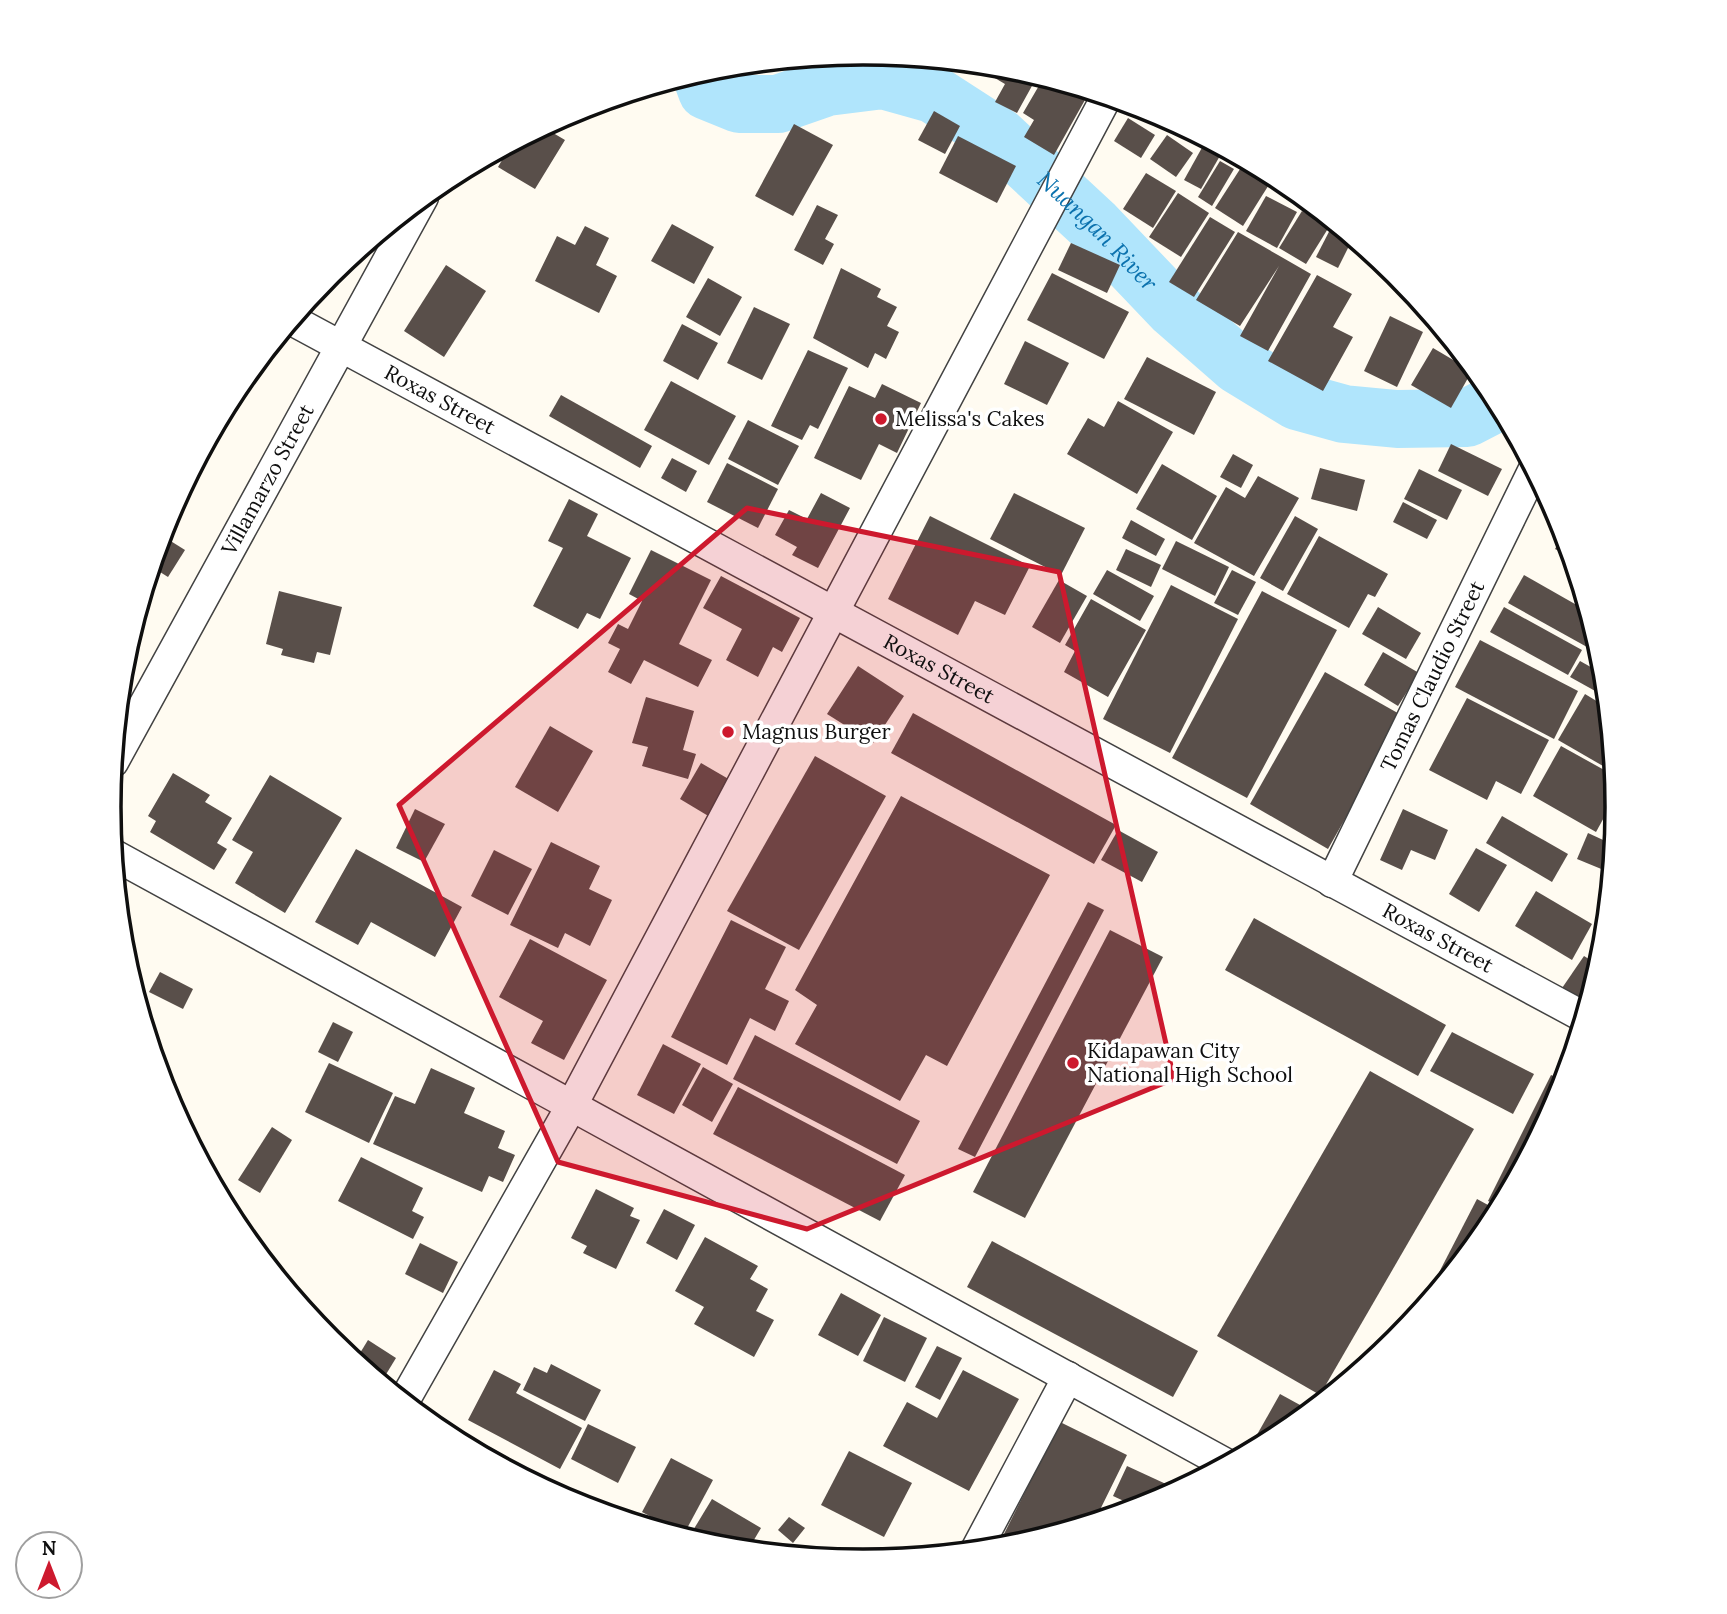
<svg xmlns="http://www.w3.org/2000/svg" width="1727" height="1614" viewBox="0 0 1727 1614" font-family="Lora,serif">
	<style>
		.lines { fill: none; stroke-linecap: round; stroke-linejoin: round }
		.river { stroke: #b0e5fc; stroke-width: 58 }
		.building { fill: #594f4a }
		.street-casing { stroke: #424242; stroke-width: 33 }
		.street { stroke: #fff; stroke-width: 30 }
		.marked { fill: #cd192e; fill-opacity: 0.2; stroke: #cd192e; stroke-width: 5; stroke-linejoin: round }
		.poi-dot { fill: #cd192e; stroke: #fff; stroke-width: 2.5 }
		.labels { text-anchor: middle; stroke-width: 7; stroke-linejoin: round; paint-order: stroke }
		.street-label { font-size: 21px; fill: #0f0f0f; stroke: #fff }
		.poi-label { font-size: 21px; fill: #0f0f0f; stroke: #fff; text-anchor: start }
		.water-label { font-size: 23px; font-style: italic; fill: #0b72ae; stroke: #fff }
		.rim { fill: none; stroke: #0f0f0f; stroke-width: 3.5 }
	</style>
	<rect width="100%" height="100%" fill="#fffbf1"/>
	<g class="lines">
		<path class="river" id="s1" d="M 700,72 L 707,91 L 739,104 L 778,104 L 827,87 L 883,80 L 933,94 L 998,136 L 1094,225 L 1174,309 L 1238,365 L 1297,401 L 1344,414 L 1397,419 L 1467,418 L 1498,402"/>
	</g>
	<g class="building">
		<polygon points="993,65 1038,75 1017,113 995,102 1005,84 988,74"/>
		<polygon points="1044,77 1090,91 1054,155 1024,137 1034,120 1023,113"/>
		<polygon points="934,111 960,126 945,154 918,140"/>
		<polygon points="1128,118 1155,135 1141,158 1114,141"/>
		<polygon points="794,124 833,145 793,216 755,196"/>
		<polygon points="543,127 565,140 535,189 498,167 508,150 505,147"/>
		<polygon points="1167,135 1193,153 1176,177 1150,159"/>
		<polygon points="958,136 1016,166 997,203 939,173"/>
		<polygon points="1204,144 1221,154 1201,189 1184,180"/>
		<polygon points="1220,161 1234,169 1212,206 1198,197"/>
		<polygon points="1242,166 1270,183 1243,226 1215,208"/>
		<polygon points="1146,173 1176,191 1153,228 1123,209"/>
		<polygon points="1178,193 1209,213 1181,257 1149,237"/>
		<polygon points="1266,196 1297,212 1277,248 1246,231"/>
		<polygon points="817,205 838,215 825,239 834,244 823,265 794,250"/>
		<polygon points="1302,211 1329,227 1306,264 1279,248"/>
		<polygon points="1210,217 1235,232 1194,297 1169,282"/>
		<polygon points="1334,222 1353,238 1338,268 1316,257"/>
		<polygon points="672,224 714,247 694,284 651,261"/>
		<polygon points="585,226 609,238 596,265 617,276 599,313 535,281 557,236 575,245"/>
		<polygon points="1238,232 1311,274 1268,351 1240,336 1279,266 1240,326 1196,300"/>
		<polygon points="1071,243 1120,265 1107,293 1058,270"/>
		<polygon points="446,265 486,291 444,357 404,331"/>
		<polygon points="841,268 881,289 877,297 897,307 887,326 899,332 886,359 875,353 868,368 813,338"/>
		<polygon points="1052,273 1129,312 1104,359 1027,320"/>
		<polygon points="1317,275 1352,294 1333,327 1353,337 1323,391 1268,361"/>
		<polygon points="708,278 742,297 720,336 686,317"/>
		<polygon points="754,307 790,324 762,380 727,363"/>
		<polygon points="1390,316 1423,332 1397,387 1364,371"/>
		<polygon points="682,324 718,343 698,380 663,361"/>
		<polygon points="1025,341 1069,363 1047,405 1004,384"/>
		<polygon points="1433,348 1472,371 1451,408 1411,385"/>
		<polygon points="808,350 848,368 818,429 810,425 802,440 771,426"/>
		<polygon points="1147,357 1216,392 1194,435 1124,399"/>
		<polygon points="671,381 736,416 709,465 644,430"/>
		<polygon points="882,384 921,403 897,453 879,444 861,480 814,458 849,386 875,398"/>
		<polygon points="561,395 652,446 640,468 549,416"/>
		<polygon points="1118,401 1173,432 1137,494 1067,454 1088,418 1104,427"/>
		<polygon points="748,420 799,446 778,485 728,459"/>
		<polygon points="1451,444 1502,469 1488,496 1438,471"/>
		<polygon points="1233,454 1253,465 1241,488 1220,477"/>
		<polygon points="672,458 697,471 686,492 661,478"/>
		<polygon points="727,463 778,489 758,528 707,502"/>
		<polygon points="1162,464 1217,496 1192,540 1136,509"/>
		<polygon points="1320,468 1365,480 1357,511 1311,499"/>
		<polygon points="1419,469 1462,490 1447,520 1404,499"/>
		<polygon points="1258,476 1299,498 1254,576 1194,543 1226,487 1245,498"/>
		<polygon points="821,493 850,508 818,568 792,555 797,547 775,535 789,510 807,519"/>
		<polygon points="1014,493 1085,528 1061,575 990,539"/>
		<polygon points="569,499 598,514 587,536 631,558 600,619 587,613 578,629 533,606 563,548 548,541"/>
		<polygon points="1403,502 1437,520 1427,539 1393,522"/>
		<polygon points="930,516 1030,566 1005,615 975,601 958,635 888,599"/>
		<polygon points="1295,516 1318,529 1283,591 1260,578"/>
		<polygon points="1131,520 1165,539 1156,556 1122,538"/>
		<polygon points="1564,533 1565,534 1573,558 1555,549"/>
		<polygon points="161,535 185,550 168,577 152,567"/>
		<polygon points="1319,536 1388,574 1375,597 1368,594 1349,628 1287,594"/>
		<polygon points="1176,541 1229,567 1215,596 1162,569"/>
		<polygon points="1126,549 1161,565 1151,587 1116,570"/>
		<polygon points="651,550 711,580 679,644 712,660 698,687 644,660 631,684 608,672 620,649 608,643 618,624 628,629 642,601 629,594"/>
		<polygon points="1107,570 1154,596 1140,621 1093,594"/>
		<polygon points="1232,570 1256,582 1238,615 1214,603"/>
		<polygon points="1524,575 1589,612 1595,633 1587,647 1508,603"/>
		<polygon points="721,576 800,618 782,652 773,647 758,677 726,660 742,629 703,608"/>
		<polygon points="1059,580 1087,596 1060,643 1032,627"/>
		<polygon points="1171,585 1238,619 1170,753 1103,719"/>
		<polygon points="279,591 342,607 330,655 317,652 314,663 281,655 283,649 266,644"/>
		<polygon points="1262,591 1337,630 1247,798 1172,758"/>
		<polygon points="1091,599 1146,630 1108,697 1064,672 1075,651 1065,645"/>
		<polygon points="1378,607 1421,633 1406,659 1362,634"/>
		<polygon points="1504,607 1582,650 1568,675 1490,632"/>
		<polygon points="1480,640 1578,691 1554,739 1455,687"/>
		<polygon points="1383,652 1419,673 1398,706 1364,685"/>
		<polygon points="1580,661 1605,675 1597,692 1570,677"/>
		<polygon points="858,666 904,696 873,743 827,714"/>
		<polygon points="1325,672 1403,716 1328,849 1250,804"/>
		<polygon points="1585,694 1608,708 1612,750 1603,766 1558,740"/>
		<polygon points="646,697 694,711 683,750 696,754 688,779 642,766 648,747 632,743"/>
		<polygon points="1467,698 1549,740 1521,794 1496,781 1487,800 1429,770"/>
		<polygon points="913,713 1116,825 1094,864 891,753"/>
		<polygon points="550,726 593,751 558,812 515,787"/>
		<polygon points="1561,746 1615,776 1617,794 1596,832 1533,796"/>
		<polygon points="815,756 886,796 799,950 727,911"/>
		<polygon points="701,763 732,781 710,817 680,799"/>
		<polygon points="173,773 210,795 205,802 232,818 217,843 227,849 214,870 150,832 156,821 148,816"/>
		<polygon points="270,775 342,818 285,913 235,883 253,852 232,840"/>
		<polygon points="901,796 1050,875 947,1066 926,1055 900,1101 795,1044 817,1005 795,990"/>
		<polygon points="415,809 445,824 424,862 396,848"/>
		<polygon points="1403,809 1448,830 1435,860 1411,850 1402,870 1380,860"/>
		<polygon points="1502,816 1568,854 1552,882 1486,843"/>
		<polygon points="1118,830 1158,852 1142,882 1101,860"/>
		<polygon points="1588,833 1614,845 1611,873 1577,859"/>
		<polygon points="551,842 600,866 589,889 612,900 590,946 565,933 558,948 510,925"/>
		<polygon points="1476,848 1507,865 1479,912 1449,894"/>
		<polygon points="356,849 462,907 435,957 371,922 358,945 315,922"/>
		<polygon points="494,850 532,869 508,915 471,896"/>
		<polygon points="1536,891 1592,924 1572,960 1515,926"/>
		<polygon points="1088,902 1104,910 975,1157 958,1149"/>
		<polygon points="1254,918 1446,1025 1418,1076 1225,970"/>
		<polygon points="731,920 786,947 765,989 789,1001 775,1031 750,1018 727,1065 671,1037"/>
		<polygon points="1110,930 1163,957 1025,1218 973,1192"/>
		<polygon points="530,939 607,980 564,1060 531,1043 543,1021 499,997"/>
		<polygon points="1584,956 1600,966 1591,995 1583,1006 1560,991"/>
		<polygon points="160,972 193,989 183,1009 149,992"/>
		<polygon points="333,1022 353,1032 338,1062 318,1052"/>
		<polygon points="1452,1032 1534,1074 1513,1114 1430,1071"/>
		<polygon points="755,1035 920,1121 897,1164 733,1079"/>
		<polygon points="663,1044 701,1064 674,1114 637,1095"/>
		<polygon points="329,1063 393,1093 369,1143 305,1112"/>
		<polygon points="703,1067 733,1084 712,1122 682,1105"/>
		<polygon points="431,1068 475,1088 464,1113 505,1131 498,1148 515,1155 503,1182 489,1176 482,1192 373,1144 395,1096 415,1104"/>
		<polygon points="1370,1071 1474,1129 1320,1395 1217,1336"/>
		<polygon points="1551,1075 1565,1081 1560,1096 1501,1207 1488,1201"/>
		<polygon points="738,1087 905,1175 880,1221 713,1134"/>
		<polygon points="272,1127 292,1140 260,1193 238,1180"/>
		<polygon points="361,1157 423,1188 412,1211 424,1217 413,1239 338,1201"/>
		<polygon points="596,1189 634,1208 630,1216 640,1220 616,1269 583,1253 587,1246 571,1238"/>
		<polygon points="1477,1199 1499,1211 1491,1227 1416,1317"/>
		<polygon points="664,1209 695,1225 677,1260 646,1243"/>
		<polygon points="705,1237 758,1266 750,1279 768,1289 756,1311 774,1320 754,1357 694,1324 704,1307 675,1291"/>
		<polygon points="992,1241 1198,1351 1173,1397 967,1287"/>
		<polygon points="420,1243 458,1262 443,1293 405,1274"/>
		<polygon points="841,1293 881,1315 858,1356 818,1335"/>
		<polygon points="884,1317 927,1338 905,1382 863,1361"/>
		<polygon points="368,1340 396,1358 385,1376 357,1358"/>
		<polygon points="937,1346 962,1358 940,1400 915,1387"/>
		<polygon points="551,1364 601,1390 585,1421 523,1390 534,1367 547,1373"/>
		<polygon points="494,1370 521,1384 516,1393 582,1428 560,1469 468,1420"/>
		<polygon points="963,1370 1019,1399 969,1491 883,1446 907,1402 937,1418"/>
		<polygon points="1280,1394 1311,1411 1282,1435 1255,1449 1250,1447"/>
		<polygon points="1060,1422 1127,1455 1094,1522 1065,1531 1060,1528 1058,1533 997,1548"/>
		<polygon points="588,1424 636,1447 618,1483 571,1459"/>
		<polygon points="849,1451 912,1483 884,1537 821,1505"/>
		<polygon points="671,1458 713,1480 684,1534 642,1512"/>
		<polygon points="1127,1466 1179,1490 1139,1508 1113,1496"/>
		<polygon points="712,1499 761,1528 748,1550 716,1547 689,1537"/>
		<polygon points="789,1517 805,1528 793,1543 778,1530"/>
	</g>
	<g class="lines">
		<g class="street-casing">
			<g id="street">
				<path id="s2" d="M 292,320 L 1584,1017"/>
				<path id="s3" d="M 113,762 L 423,197"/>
				<polyline points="114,855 1226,1464"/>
				<path id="s4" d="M 1332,882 L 1534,469"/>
				<polyline points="404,1401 572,1105 1107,96"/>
				<polyline points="976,1550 1068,1377"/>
			</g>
		</g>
		<use href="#street" class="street"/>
	</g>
	<path class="marked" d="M 747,508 L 1059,572 L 1174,1079 L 807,1229 L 558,1162 L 399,805 Z"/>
	<g class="poi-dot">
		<circle cx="881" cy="419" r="7"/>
		<circle cx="728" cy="732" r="7"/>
		<circle cx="1073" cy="1063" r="7"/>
	</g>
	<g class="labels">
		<g class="street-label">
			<text dy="7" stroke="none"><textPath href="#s2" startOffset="168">Roxas Street</textPath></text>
			<text dy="7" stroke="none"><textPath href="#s3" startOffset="322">Villamarzo Street</textPath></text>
			<text dy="7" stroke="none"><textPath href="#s2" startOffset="735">Roxas Street</textPath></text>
			<text dy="7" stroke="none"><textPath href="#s4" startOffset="229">Tomas Claudio Street</textPath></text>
			<text dy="7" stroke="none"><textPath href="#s2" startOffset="1302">Roxas Street</textPath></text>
		</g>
		<g class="poi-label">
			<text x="895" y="426">Melissa's Cakes</text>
			<text x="742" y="739">Magnus Burger</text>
			<text x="1087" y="1058">Kidapawan City<tspan x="1087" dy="24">National High School</tspan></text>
		</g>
		<g class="water-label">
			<text dy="8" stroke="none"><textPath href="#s1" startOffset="469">Nuangan River</textPath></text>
		</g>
	</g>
	<path d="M0 0H1727V1614H0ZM121 807a742 742 0 1 1 1484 0a742 742 0 1 1-1484 0Z" fill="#fff" fill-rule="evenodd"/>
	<path class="rim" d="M121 807a742 742 0 1 1 1484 0a742 742 0 1 1-1484 0Z"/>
	<g transform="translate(49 1565)"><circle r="33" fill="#ffffff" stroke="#9f9f9f" stroke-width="2"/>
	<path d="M0-5L12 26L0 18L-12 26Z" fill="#cd192e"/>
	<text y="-10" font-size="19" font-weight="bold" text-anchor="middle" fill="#0f0f0f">N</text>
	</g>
</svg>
